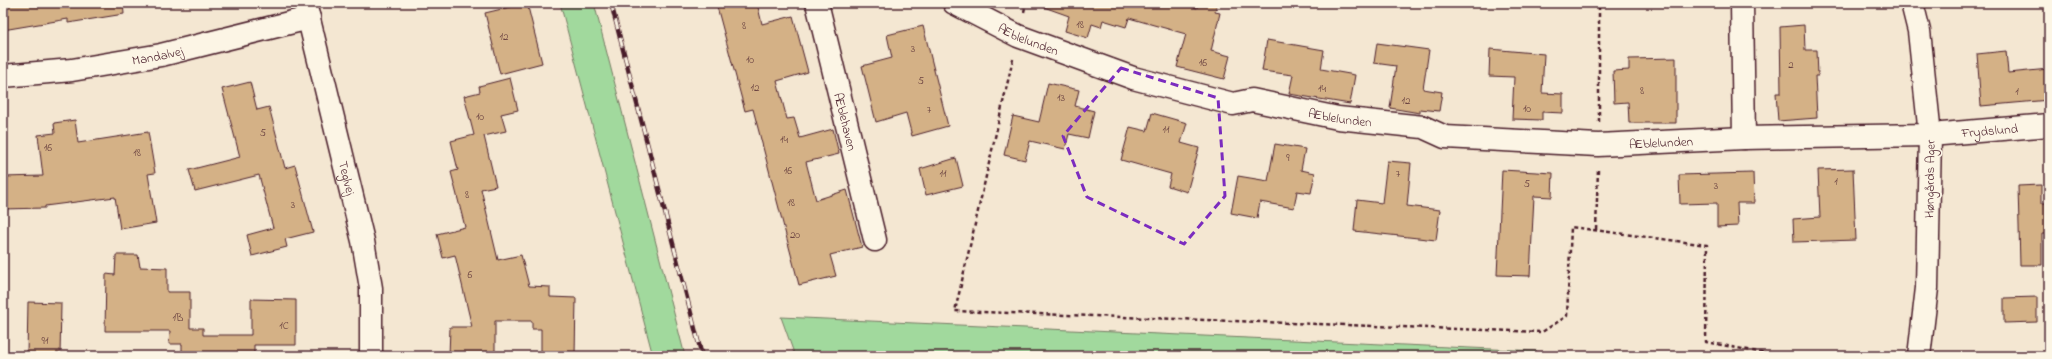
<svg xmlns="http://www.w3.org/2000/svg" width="2052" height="359" viewBox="0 0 2052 359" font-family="'Indie Flower',sans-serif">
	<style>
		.green { fill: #a1d99d; stroke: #767c64 }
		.building { fill: #d4b186; stroke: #4a1f2b }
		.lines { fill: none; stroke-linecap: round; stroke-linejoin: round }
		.minor-casing { stroke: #4a1f2b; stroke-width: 25 }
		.path { stroke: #4a1f2b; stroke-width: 2.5; stroke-dasharray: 4 3; stroke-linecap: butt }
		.minor { stroke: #fcf5e5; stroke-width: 22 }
		.rail-casing { stroke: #4a1f2b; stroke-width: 4.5 }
		.rail { stroke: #fcf5e5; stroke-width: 3; stroke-dasharray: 9; stroke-linecap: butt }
		.marked { fill: none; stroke: #7b2cbf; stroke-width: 3; stroke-dasharray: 8 5; stroke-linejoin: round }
		.labels { text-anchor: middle; stroke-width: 3.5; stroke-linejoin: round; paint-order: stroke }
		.number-label { font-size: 11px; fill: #6c4442 }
		.street-label { font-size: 13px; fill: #4a1f2b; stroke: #fcf5e5 }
	</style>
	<rect width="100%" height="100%" fill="#f4e7d2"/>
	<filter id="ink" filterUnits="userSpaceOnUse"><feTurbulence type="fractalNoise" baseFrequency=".025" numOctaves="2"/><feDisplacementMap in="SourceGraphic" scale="8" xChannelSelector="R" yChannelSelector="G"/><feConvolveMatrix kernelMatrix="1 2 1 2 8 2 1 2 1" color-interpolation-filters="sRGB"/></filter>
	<g filter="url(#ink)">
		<g class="green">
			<polygon points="560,3 594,3 685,356 653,356"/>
			<polygon points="781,317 1537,351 1537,356 795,356"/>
		</g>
		<g class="building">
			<polygon points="3,3 123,3 124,14 68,23 68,19 3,30"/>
			<polygon points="527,3 542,63 500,74 485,13"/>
			<polygon points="716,3 757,3 762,24 793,16 808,72 777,81 787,119 794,118 800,138 833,129 839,154 806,162 816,200 847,190 862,247 830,255 836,276 799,285 753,109 745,111"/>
			<polygon points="1042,3 1180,3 1197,8 1198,3 1217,3 1215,12 1220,13 1211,51 1230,56 1224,79 1177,67 1186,34 1129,18 1126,27 1103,20 1101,27 1092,24 1088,38 1065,31 1069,16 1041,6"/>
			<polygon points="1804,25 1805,50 1817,50 1818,76 1815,76 1817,118 1778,121 1776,93 1781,93 1780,27"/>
			<polygon points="923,26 948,126 912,136 906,113 876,122 862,66 892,58 887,35"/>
			<polygon points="1267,40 1324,50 1321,69 1355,75 1350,104 1289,94 1293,75 1262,71"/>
			<polygon points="1377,43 1429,50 1423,89 1442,92 1439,111 1420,109 1420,113 1390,108 1396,66 1374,63"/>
			<polygon points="1490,49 1544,54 1542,93 1563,94 1563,113 1542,112 1542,120 1512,119 1514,77 1489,76"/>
			<polygon points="2006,51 2008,73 2049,69 2049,100 1981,106 1977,54"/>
			<polygon points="1676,58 1676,123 1629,123 1628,102 1614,103 1613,71 1629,70 1629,59"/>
			<polygon points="510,78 518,110 501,114 506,131 484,136 496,186 481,189 498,260 521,255 529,286 550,287 550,297 576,298 575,356 541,356 541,329 532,329 532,321 495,321 495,356 449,356 450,327 472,327 455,255 443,258 437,234 465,227 451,172 458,170 451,141 474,135 464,96 480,92 479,86"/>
			<polygon points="250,82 257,110 269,107 285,168 295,165 313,232 285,239 287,247 252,256 247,235 273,228 259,175 195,191 189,170 240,157 222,89"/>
			<polygon points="1048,83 1079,90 1075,106 1094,111 1088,138 1069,134 1065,149 1030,141 1025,160 1004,155 1013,116 1039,122"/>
			<polygon points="1152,113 1187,123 1181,143 1199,148 1187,192 1168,186 1171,174 1121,160 1130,127 1147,131"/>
			<polygon points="75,120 78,143 148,132 155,173 148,174 156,223 120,229 115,197 45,206 45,208 3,209 3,177 43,176 38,135 55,133 54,123"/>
			<polygon points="1275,144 1305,149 1301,170 1315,173 1311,193 1297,191 1294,208 1260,202 1257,218 1231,213 1238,176 1268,181"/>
			<polygon points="956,158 963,186 926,195 920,169"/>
			<polygon points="1387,161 1411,163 1407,206 1440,210 1436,240 1354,231 1357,200 1382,203"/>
			<polygon points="1853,169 1856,240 1794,242 1793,219 1820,217 1818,170"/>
			<polygon points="1502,170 1553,173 1552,197 1534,196 1530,276 1497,275"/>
			<polygon points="1753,173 1754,203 1737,203 1738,226 1717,227 1717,203 1680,204 1679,175"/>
			<polygon points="2041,185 2041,203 2049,203 2049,234 2042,234 2042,265 2020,265 2018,186"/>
			<polygon points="116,255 138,255 140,267 167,268 167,292 190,292 190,328 203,328 203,335 251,335 251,299 296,300 296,345 254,345 254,354 182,356 182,344 169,344 170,331 105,331 106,274 115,275"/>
			<polygon points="2037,297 2037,322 2004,323 2004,298"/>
			<polygon points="28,302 61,303 60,356 27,356"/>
		</g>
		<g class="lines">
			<g class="minor-casing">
				<g id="minor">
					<path id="s1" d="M 305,3 L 363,241 L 371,288 L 371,356"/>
					<path id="s2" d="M 817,3 L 875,240"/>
					<path id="s3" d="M 954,3 L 1018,36 L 1133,78 L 1233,104 L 1252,100 L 1338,118 L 1423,127 L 1445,137 L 1598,145 L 1744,138 L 1930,135 L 2049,125"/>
					<polyline points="1742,3 1744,138"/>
					<polyline points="1912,3 1919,31 1930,135 1927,288 1919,356"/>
					<path id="s4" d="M 3,76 L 72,70 L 161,55 L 309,18"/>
				</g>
			</g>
			<g class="path">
				<polyline points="1024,12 1026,3"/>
				<polyline points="1013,59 955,311 1542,332 1567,316 1571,227 1707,245 1706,342 1779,356"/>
				<polyline points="1599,122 1599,3"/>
				<polyline points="1596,230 1598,169"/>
			</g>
			<use href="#minor" class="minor"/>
			<g class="rail-casing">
				<polyline id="rail" points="611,3 702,356"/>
			</g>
			<use href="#rail" class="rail"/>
		</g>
	</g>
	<path class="marked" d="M 1121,68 L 1218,98 L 1225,196 L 1184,244 L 1087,197 L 1063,136 Z"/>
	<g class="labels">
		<g class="number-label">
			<text x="1080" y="28">18</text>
			<text x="744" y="29">8</text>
			<text x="504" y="40">12</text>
			<text x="913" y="52">3</text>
			<text x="750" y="63">10</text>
			<text x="1203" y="66">16</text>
			<text x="1791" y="68">2</text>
			<text x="921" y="84">5</text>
			<text x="755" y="91">12</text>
			<text x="1322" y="92">14</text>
			<text x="1642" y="94">8</text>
			<text x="2017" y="95">1</text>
			<text x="1061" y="101">13</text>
			<text x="1406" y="104">12</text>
			<text x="1527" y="112">10</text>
			<text x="929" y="113">7</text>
			<text x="480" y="120">10</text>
			<text x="1166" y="133">11</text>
			<text x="263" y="136">5</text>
			<text x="784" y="143">14</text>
			<text x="48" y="151">16</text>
			<text x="137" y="156">18</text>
			<text x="1288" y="161">9</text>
			<text x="788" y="174">16</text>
			<text x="943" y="177">11</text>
			<text x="1398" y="177">7</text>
			<text x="1836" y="185">1</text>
			<text x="1527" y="187">5</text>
			<text x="1716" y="189">3</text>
			<text x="467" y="198">8</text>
			<text x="791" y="206">18</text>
			<text x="293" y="208">3</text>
			<text x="795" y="238">20</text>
			<text x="470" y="278">6</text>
			<text x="178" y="321">1B</text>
			<text x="284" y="329">1C</text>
			<text x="45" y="344">91</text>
		</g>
		<g class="street-label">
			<text dy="5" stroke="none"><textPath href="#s3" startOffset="83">Æblelunden</textPath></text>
			<text dy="5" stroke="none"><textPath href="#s4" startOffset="156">Mandalvej</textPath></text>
			<text dy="5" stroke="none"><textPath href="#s3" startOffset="407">Æblelunden</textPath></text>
			<text dy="5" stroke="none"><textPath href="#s2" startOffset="122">Æblehaven</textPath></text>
			<text dy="5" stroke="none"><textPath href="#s3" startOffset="1060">Frydslund</textPath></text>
			<text dy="5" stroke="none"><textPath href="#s3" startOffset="731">Æblelunden</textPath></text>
			<text dy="5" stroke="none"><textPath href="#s1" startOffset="180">Teglvej</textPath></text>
			<text transform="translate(1929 179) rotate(-89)" y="5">Høngårds Ager</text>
		</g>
	</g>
	<rect width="2052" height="359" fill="none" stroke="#fcf5e5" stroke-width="16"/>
	<rect x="8" y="8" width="2036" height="343" fill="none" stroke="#4a1f2b" stroke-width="1.5" filter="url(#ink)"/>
</svg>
